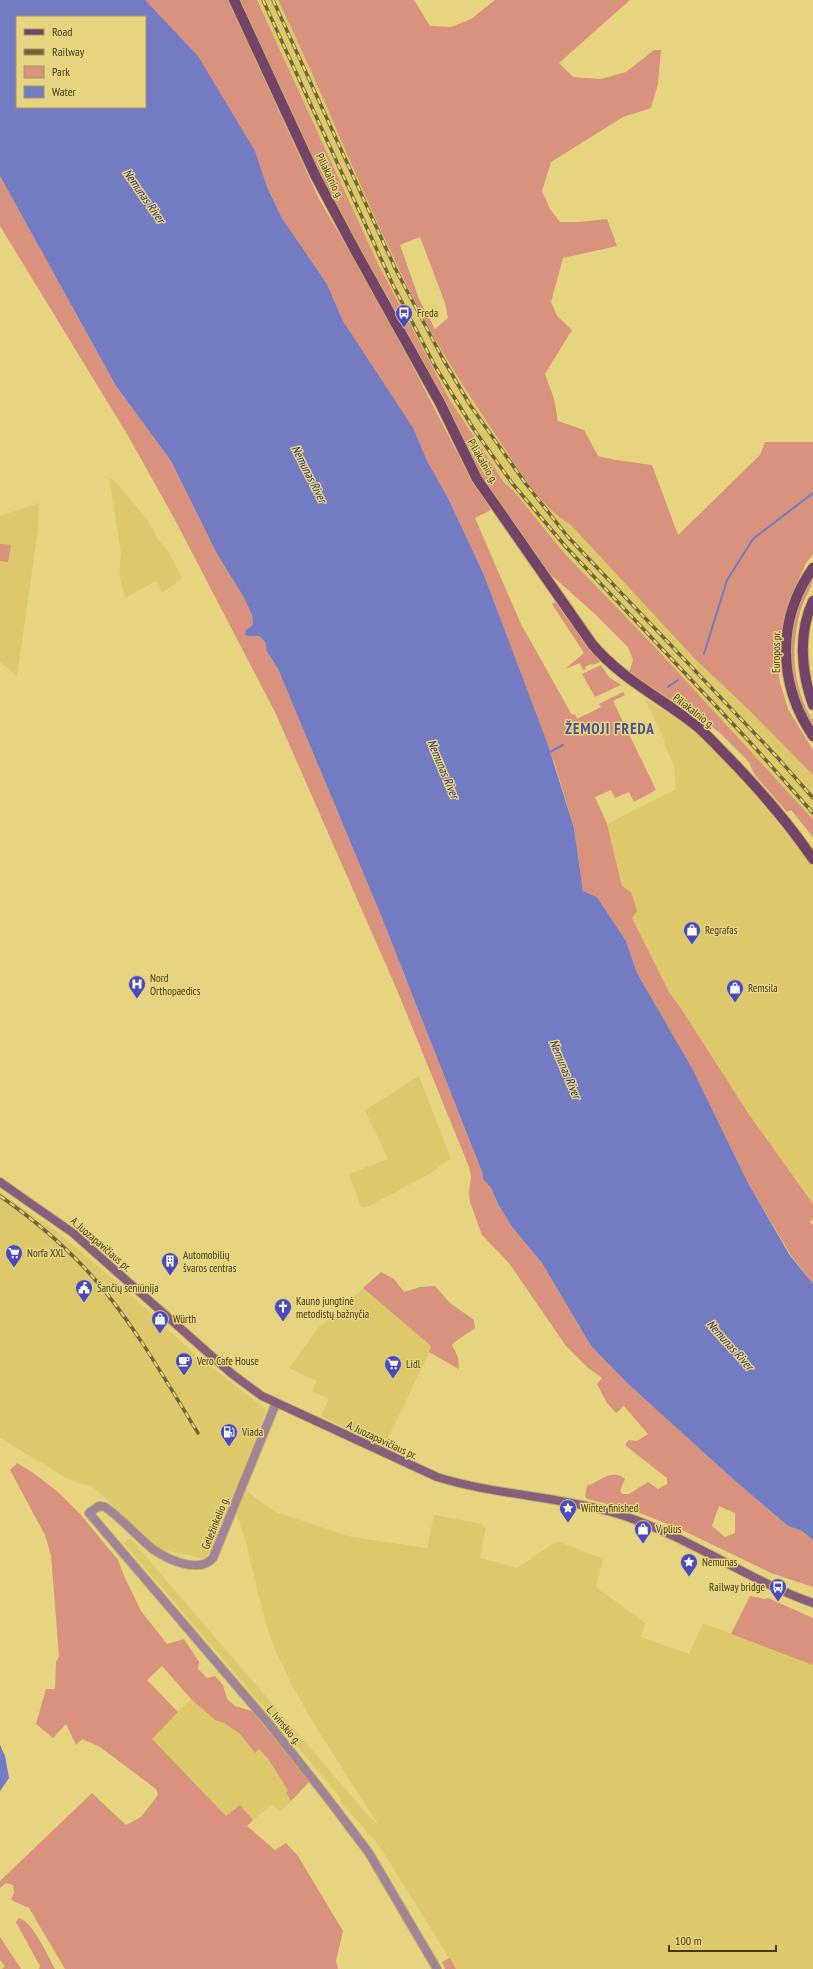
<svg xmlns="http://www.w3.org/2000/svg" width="813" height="1969" viewBox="0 0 813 1969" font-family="'PT Sans Narrow',sans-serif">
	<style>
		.built { fill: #ddc86c }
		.green { fill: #d9927d; fill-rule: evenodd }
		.water { fill: #737cc3; fill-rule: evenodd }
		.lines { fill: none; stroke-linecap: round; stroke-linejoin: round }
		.stream { stroke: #737cc3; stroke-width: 2 }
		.tertiary-casing { stroke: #c3b26a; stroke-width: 10 }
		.secondary-casing { stroke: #c3b26a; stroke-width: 10 }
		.primary-casing { stroke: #c3b26a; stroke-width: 12 }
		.tertiary { stroke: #a28499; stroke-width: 8 }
		.secondary { stroke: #895e7d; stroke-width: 8 }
		.primary { stroke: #754268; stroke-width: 10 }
		.rail-casing { stroke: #716636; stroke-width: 3.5 }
		.rail { stroke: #e7d481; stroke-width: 2; stroke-dasharray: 6; stroke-linecap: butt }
		.labels { text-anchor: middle; stroke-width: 3; stroke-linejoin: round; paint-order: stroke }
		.street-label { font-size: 11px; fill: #433b19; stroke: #e7d481 }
		.poi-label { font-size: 11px; fill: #433b19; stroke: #e7d481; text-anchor: start }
		.water-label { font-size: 12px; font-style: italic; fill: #323387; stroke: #e7d481 }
		.district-label { font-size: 15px; font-weight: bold; letter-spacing: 1px; fill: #4a518f; stroke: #e7d481 }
	</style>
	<rect width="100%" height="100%" fill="#e7d481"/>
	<g class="built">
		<polygon points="257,0 278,0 421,313 469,395 510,457 539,495 561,519 571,524 696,660 749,710 813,775 813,819 656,648 564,553 513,490 505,484 448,397 378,264"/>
		<polygon points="109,478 115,481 149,522 157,538 170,554 182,578 162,593 156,581 125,598 119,574 121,553"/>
		<polygon points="39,503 38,530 17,676 0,662 0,516"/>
		<polygon points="644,698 691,728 723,758 813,865 813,1204 748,1113 682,1010 669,992 632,918 622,886 607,824 676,789 674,765 664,744 665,741"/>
		<polygon points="419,1076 451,1159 439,1166 433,1172 369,1206 362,1207 359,1203 349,1174 388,1159 365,1110"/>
		<polygon points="0,1192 56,1231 120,1285 194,1353 265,1409 265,1414 240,1478 208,1555 204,1559 160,1549 92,1486 78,1483 68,1479 0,1438"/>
		<polygon points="363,1288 432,1347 384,1446 321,1416 329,1399 312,1391 317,1381 289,1368 318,1328 336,1315"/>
		<polygon points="245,1489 254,1497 278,1513 352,1537 427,1548 434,1515 482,1524 482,1526 486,1527 480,1558 517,1568 557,1541 603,1559 596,1587 645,1623 641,1637 689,1654 703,1623 813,1665 813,1969 456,1969 380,1847 341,1802 339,1796 319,1772 124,1543 130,1538 365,1812 379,1826 316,1727 293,1687 274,1647 265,1621 245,1539 236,1513"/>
		<polygon points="191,1699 215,1720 224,1723 240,1734 254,1752 259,1749 269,1760 288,1791 286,1792 291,1801 280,1812 272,1804 253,1820 240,1805 226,1816 151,1739"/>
	</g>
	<g class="green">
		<polygon points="145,0 228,0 320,201 380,303 463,464 491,510 475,518 521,624 572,715 575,714 577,719 601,707 599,704 623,692 625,695 613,701 656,790 634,802 629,792 615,798 611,790 595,797 607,824 622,886 631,892 637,911 632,918 669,992 682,1010 748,1113 813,1204 813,1219 810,1222 813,1225 813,1284 790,1254 747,1181 692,1068 637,973 626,941 597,897 583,891 574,828 555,765 484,575 449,500 343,321 327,284 282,218 267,187"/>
		<polygon points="239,0 257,0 378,264 403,311 399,313 391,307 324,182"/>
		<path d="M 278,0 L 414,0 L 430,26 L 451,27 L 471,19 L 495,0 L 630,0 L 559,63 L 573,77 L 601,79 L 626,72 L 654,50 L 661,50 L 658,84 L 651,108 L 623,117 L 551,162 L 542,191 L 550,209 L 560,222 L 579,222 L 607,219 L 617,246 L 563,258 L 551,302 L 557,316 L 572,330 L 545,374 L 554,399 L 558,421 L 584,430 L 598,456 L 616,460 L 652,465 L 678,535 L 760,455 L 765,442 L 813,442 L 813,554 L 806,563 L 788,604 L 777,663 L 780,682 L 788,709 L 813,750 L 813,775 L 749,710 L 696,660 L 571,525 C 542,509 517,467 499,440 C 471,398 444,357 421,313 C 368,211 328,103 278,0 ZM 420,237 L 445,303 L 448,318 L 435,329 L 419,299 L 400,245 Z"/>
		<path d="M 0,176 L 116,386 L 171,461 L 217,554 L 243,596 L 252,615 L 253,625 L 247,631 L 249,636 L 259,636 C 264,640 267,643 266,650 L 278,669 L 382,918 L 482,1172 L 483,1179 L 491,1188 L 498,1204 L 512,1227 L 542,1263 L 591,1346 L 627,1383 L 734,1480 L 788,1526 L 802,1531 L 813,1540 L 813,1587 L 771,1573 L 678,1528 L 632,1510 L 587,1499 L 585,1496 L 587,1486 C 599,1482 612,1468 625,1479 L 620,1491 L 622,1494 L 629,1494 L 648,1482 L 658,1489 L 667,1484 L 667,1478 L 626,1446 L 626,1443 L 629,1440 L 637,1441 L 648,1434 L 624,1406 L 616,1413 L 607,1403 L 597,1384 L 602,1378 L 588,1368 L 566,1346 L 509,1263 L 482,1235 L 470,1202 L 469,1193 L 471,1177 L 469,1167 L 397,990 L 275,712 L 174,518 L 127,434 L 0,226 ZM 719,1506 L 735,1513 L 735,1533 L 725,1537 L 712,1526 Z"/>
		<polygon points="406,316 448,397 505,484 513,490 564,553 656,648 810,816 813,819 813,837 791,810 787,812 754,774 749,762 721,734 705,721 629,673 633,660 628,647 596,615 540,565 480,479 399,320"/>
		<polygon points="0,544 11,545 8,562 0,561"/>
		<path d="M 813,577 C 813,587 804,598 801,609 C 790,647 792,686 813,721 L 813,726 C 808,718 803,710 800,702 C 785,663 789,612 813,577 Z"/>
		<polygon points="555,602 600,662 592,665 591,664 585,667 586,669 583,670 580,663 565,669 584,653 552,604"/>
		<polygon points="601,665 609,677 621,685 595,697 582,674"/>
		<path d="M 381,1272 L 394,1279 L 404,1292 L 420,1287 L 435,1286 L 450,1303 L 474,1320 L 475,1328 C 467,1335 459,1337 452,1345 L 458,1357 L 459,1369 L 429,1352 L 431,1346 L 363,1288 Z"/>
		<polygon points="17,1463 32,1472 58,1492 81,1515 118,1560 124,1576 141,1611 167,1644 184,1639 199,1662 198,1669 207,1678 215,1676 223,1685 227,1699 235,1706 252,1711 310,1781 291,1801 286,1792 288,1791 269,1760 259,1749 255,1753 240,1734 224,1723 215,1720 191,1699 162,1666 147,1680 178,1712 152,1739 226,1816 240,1805 253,1820 247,1826 275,1850 286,1843 298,1856 343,1931 336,1961 338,1969 65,1969 29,1908 11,1900 14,1893 13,1885 6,1883 0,1888 0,1881 92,1793 126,1825 141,1817 158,1795 156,1789 100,1747 82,1739 76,1745 66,1724 53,1738 36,1724 46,1689 55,1689 56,1662 59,1656 51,1556 45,1535 10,1470"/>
		<polygon points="750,1596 765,1599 768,1598 813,1618 813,1665 731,1634"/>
		<path d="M 19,1918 C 34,1923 47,1955 55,1969 L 39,1969 L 40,1966 L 18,1926 L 16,1922 Z"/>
		<polygon points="0,1937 21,1969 2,1969 5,1966 0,1960"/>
		<polygon points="450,1958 456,1969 445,1969 442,1962"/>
	</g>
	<g class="water">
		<path d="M 0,0 L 145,0 L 198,56 L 255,151 L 267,187 L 282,218 L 327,284 L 343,321 L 413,428 L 427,461 L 449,500 L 484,575 L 548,745 L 574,828 L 583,891 L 597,897 L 626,941 L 637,973 L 692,1068 L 747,1181 L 789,1254 L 813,1284 L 813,1540 L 802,1531 L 788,1526 L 734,1480 L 627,1383 L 591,1346 L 542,1263 L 512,1227 L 498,1204 L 491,1188 L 483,1179 L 482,1172 L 382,918 L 278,669 L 266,650 C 267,643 264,640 259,636 L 249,636 L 245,635 L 246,630 L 253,625 L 252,615 L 243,596 L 217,554 L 171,461 L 116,386 L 0,176 ZM 17,17 L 145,17 L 145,107 L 17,107 Z"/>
		<polygon points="0,1745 5,1756 9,1778 0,1791"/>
	</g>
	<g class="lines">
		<g class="stream">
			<polyline points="704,654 727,580 753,539 813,493"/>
			<polyline points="668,687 678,680"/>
			<polyline points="548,753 563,745"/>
		</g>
		<g class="tertiary-casing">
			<path id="tertiary" d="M 276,1403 L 213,1558 C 199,1574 169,1560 154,1550 C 137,1537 123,1519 105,1507 L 99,1506 L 89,1513 L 270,1725 L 326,1796 L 369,1853 L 437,1969"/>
		</g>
		<g class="secondary-casing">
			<path id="secondary" d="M 0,1182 L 73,1233 L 232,1374 L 262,1396 L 437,1477 C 495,1495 557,1496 615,1513 C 685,1534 745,1579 813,1603"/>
		</g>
		<g class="primary-casing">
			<g id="primary">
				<path d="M 234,0 L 316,177 L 356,252 L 440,403 L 477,479 L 592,644 C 622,680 664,699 699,728 C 709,737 718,747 727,756 C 758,788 788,822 813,859"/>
				<path d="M 813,568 C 776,620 778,684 813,736"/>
				<path d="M 813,601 C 798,633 801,672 813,705"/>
			</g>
		</g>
		<use href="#tertiary" class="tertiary"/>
		<use href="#secondary" class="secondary"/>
		<use href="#primary" class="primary"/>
		<g class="rail-casing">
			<g id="rail">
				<polyline points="263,0 393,285 435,366 473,428 512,483 566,547 748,740 813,813"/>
				<polyline points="273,0 395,268 443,359 470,405 526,484 568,537 778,758 813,798"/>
				<path d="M 0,1196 C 36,1221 70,1250 98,1283 C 137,1329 167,1383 198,1433"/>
			</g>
		</g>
		<use href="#rail" class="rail"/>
	</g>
	<defs>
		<g id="bus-pin" transform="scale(0.9)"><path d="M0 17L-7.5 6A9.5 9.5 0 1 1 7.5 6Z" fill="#494ac0" stroke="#e7d481"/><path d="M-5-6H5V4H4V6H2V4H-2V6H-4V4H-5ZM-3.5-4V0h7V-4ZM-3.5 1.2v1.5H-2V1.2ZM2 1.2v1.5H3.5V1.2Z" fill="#fff"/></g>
		<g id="shop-pin" transform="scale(0.9)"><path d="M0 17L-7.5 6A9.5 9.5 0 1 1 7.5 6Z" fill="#494ac0" stroke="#e7d481"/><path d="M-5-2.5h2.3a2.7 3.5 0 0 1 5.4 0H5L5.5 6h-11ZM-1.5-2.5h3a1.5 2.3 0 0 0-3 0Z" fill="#fff"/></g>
		<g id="hospital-pin" transform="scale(0.9)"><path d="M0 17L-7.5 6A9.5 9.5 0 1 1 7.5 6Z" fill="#494ac0" stroke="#e7d481"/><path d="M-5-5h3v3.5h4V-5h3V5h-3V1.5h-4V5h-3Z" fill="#fff"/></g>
		<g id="supermarket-pin" transform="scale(0.9)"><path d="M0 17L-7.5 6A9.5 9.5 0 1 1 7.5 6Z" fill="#494ac0" stroke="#e7d481"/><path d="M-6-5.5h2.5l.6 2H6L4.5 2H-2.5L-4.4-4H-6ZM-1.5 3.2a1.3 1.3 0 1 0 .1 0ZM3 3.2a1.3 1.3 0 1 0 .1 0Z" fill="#fff"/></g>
		<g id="building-pin" transform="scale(0.9)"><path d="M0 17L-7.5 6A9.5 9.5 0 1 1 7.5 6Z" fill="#494ac0" stroke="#e7d481"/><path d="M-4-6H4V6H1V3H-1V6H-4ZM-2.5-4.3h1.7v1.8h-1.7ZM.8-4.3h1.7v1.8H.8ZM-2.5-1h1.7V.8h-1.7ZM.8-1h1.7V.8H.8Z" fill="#fff"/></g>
		<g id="civic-pin" transform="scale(0.9)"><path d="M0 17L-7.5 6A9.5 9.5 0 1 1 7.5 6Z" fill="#494ac0" stroke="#e7d481"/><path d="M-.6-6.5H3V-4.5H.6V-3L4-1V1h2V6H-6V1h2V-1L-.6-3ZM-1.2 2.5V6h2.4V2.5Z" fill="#fff"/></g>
		<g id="church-pin" transform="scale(0.9)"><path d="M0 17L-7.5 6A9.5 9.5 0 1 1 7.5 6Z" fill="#494ac0" stroke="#e7d481"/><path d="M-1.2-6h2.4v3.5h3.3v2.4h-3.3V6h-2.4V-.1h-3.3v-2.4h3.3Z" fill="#fff"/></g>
		<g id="cafe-pin" transform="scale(0.9)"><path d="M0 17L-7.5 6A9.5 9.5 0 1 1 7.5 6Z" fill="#494ac0" stroke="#e7d481"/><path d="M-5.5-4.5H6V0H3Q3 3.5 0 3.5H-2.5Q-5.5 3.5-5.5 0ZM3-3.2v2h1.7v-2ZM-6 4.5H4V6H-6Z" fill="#fff"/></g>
		<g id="fuel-pin" transform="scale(0.9)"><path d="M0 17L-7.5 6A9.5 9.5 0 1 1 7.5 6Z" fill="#494ac0" stroke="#e7d481"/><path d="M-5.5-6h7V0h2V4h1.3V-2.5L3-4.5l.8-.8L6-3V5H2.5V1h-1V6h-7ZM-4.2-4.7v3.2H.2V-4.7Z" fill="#fff"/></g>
		<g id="sight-pin" transform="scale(0.9)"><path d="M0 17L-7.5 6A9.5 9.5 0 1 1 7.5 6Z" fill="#494ac0" stroke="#e7d481"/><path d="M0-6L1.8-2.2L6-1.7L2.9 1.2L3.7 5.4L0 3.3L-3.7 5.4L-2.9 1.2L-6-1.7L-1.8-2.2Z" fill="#fff"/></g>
	</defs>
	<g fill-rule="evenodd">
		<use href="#bus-pin" x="404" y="313"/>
		<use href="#shop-pin" x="692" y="930"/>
		<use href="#hospital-pin" x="137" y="984"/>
		<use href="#shop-pin" x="735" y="988"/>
		<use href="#supermarket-pin" x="14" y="1253"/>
		<use href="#building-pin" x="170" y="1261"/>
		<use href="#civic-pin" x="84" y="1288"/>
		<use href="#church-pin" x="283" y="1307"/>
		<use href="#shop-pin" x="160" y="1319"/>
		<use href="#cafe-pin" x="184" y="1361"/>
		<use href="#supermarket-pin" x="393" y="1364"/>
		<use href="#fuel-pin" x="229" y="1432"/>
		<use href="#sight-pin" x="568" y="1508"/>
		<use href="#shop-pin" x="643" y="1529"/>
		<use href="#sight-pin" x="689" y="1562"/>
		<use href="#bus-pin" x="778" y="1587"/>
	</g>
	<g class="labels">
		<g class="street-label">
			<text transform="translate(330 176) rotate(64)" y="4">Piliakalnio g.</text>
			<text transform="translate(483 461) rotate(60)" y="4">Piliakalnio g.</text>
			<text transform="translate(776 652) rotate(-89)" y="4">Europos pr.</text>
			<text transform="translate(694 711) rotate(38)" y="4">Piliakalnio g.</text>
			<text transform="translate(101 1244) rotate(41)" y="4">A. Juozapavičiaus pr.</text>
			<text transform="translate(382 1440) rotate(25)" y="4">A. Juozapavičiaus pr.</text>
			<text transform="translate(215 1523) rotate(-68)" y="4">Geležinkelio g.</text>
			<text transform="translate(284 1725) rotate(50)" y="4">L. Ivinskio g.</text>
		</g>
		<g class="poi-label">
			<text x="417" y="317">Freda</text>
			<text x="705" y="934">Regrafas</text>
			<text x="150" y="982">Nord<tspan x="150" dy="13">Orthopaedics</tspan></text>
			<text x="748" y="992">Remsila</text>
			<text x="27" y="1257">Norfa XXL</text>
			<text x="183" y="1259">Automobilių<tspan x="183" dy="13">švaros centras</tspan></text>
			<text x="97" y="1292">Šančių seniūnija</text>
			<text x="296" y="1305">Kauno jungtinė<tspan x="296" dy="13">metodistų bažnyčia</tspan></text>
			<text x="173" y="1323">Würth</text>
			<text x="197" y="1365">Vero Cafe House</text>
			<text x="406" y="1368">Lidl</text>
			<text x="242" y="1436">Viada</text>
			<text x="581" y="1512">Winter finished</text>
			<text x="656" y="1533">V plius</text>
			<text x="702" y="1566">Nemunas</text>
			<text x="765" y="1591" text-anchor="end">Railway bridge</text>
		</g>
		<g class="water-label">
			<text transform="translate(144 196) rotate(55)" y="4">Nemunas River</text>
			<text transform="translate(309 474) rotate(63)" y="4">Nemunas River</text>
			<text transform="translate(443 769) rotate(67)" y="4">Nemunas River</text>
			<text transform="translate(565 1069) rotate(67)" y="4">Nemunas River</text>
			<text transform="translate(730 1345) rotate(48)" y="4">Nemunas River</text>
		</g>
		<g class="district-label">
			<text x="610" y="734">ŽEMOJI FREDA</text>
		</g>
	</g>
	<rect x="16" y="16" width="130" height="92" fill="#e7d481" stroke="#a59757"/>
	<rect x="24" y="29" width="20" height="6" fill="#754268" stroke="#a59757"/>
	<text x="52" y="36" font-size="12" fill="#433b19">Road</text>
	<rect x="24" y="49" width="20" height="6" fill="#716636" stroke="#a59757"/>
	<text x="52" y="56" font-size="12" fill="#433b19">Railway</text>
	<rect x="24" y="66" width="20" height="12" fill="#d9927d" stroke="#a59757"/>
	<text x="52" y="76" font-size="12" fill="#433b19">Park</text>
	<rect x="24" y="86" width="20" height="12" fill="#737cc3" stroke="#a59757"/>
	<text x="52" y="96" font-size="12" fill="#433b19">Water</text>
	<path d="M669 1945v6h107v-6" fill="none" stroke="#433b19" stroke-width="2"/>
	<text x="675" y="1945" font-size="12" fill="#433b19" stroke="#e7d481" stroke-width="3" paint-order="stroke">100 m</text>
</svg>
